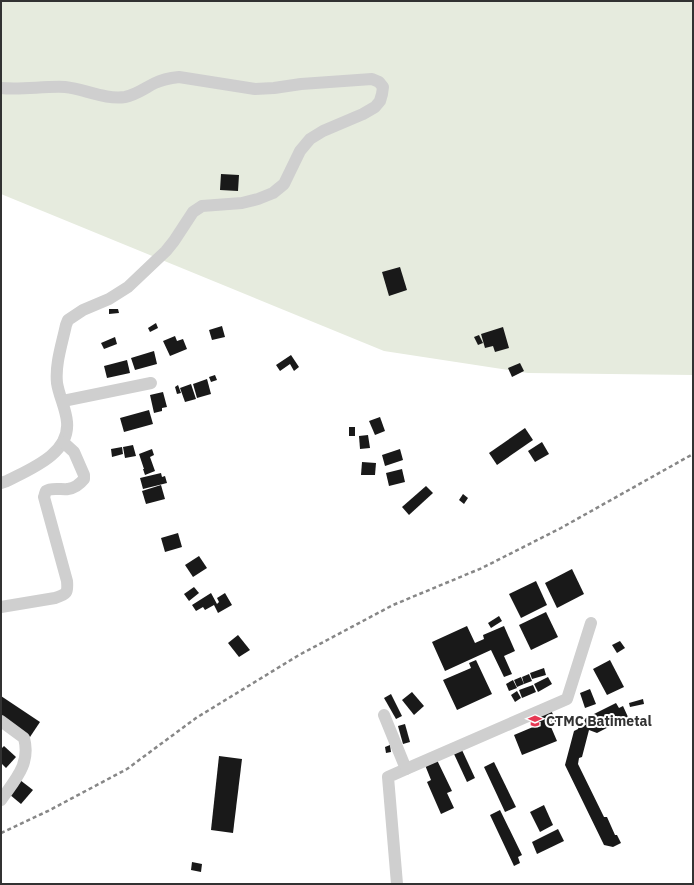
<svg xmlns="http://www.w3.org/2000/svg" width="694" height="885" viewBox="0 0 694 885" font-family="'IBM Plex Sans',sans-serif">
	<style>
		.green { fill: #e6ebde }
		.building { fill: #191919 }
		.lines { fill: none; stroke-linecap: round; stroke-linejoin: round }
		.minor { stroke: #cfcfcf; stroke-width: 12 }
		.rail { stroke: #878787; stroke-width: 2.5; stroke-dasharray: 4 3; stroke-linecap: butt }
		.labels { text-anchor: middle; stroke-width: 4; stroke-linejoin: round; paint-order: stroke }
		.poi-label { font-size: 14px; font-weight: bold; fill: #323232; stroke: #fff; text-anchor: start }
	</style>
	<rect width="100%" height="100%" fill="#fff"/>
	<polygon class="green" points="1,1 693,1 693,375 528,373 384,351 1,194"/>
	<g class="building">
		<polygon points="221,174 239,175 238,191 220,190"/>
		<polygon points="400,267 407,290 389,296 382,272"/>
		<polygon points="109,309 118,309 119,313 109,314"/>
		<polygon points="156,323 158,328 150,332 148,328"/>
		<polygon points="222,326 225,337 212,340 209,330"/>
		<polygon points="503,327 509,348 495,352 493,346 485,348 481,334"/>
		<polygon points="479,335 483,343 478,345 474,337"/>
		<polygon points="175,336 177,341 183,339 187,349 170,356 163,341"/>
		<polygon points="115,337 117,344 104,349 101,343"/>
		<polygon points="154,351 157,364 135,370 131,358"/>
		<polygon points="291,355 299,367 294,371 290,364 280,371 276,365"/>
		<polygon points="127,360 130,373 107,378 104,366"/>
		<polygon points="520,363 524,371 512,377 508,368"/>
		<polygon points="215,375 217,380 211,382 209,377"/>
		<polygon points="207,379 211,394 197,398 193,384"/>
		<polygon points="191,384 196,399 185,402 180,388"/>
		<polygon points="178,385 181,393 177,394 175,387"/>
		<polygon points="163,392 167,407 162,408 162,411 154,413 150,395"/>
		<polygon points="149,410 153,424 124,432 120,418"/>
		<polygon points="380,417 385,431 375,435 369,421"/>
		<rect x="349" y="427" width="6" height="9"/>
		<polygon points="525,428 533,440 497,465 489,453"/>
		<polygon points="368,435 370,448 360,449 359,436"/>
		<polygon points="542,442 549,454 535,462 528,451"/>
		<polygon points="133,445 136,456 125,458 123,447"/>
		<polygon points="122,447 123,454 112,457 111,449"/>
		<polygon points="152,449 154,455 150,457 155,471 145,475 143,469 144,469 139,454"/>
		<polygon points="400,449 403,460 385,466 382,455"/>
		<polygon points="362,462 376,463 375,475 361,475"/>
		<polygon points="402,469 405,482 389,486 386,473"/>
		<polygon points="161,473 162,477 165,476 167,483 143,489 140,478"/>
		<polygon points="161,485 165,499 146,504 142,491"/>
		<polygon points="426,486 433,493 409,515 402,507"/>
		<polygon points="463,494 468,498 464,504 459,500"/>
		<polygon points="178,533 182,547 165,552 161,538"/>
		<polygon points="199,556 207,568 193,577 185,565"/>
		<polygon points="572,569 584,594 557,608 545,583"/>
		<polygon points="536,581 547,605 521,618 509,594"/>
		<polygon points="194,587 199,593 189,601 184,594"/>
		<polygon points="211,593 217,604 219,602 217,598 225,593 232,605 218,613 214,605 205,610 203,607 196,611 192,605"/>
		<polygon points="546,612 558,637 531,650 519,625"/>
		<polygon points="499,616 502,621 491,628 488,623"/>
		<polygon points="467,626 475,643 484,639 483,635 504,626 515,651 504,656 512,674 504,677 491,650 445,671 432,642"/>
		<polygon points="238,635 250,650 239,657 228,643"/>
		<polygon points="620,641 625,648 617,653 612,645"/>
		<polygon points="476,660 492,694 457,710 443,680 471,668 469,663"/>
		<polygon points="610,660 624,687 607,695 593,669"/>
		<polygon points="544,668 546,675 532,679 530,673"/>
		<polygon points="529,674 532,681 524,684 522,677"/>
		<polygon points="521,677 524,684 517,687 514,680"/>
		<polygon points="548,677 552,684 538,692 534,684"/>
		<polygon points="513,680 517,688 509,691 506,684"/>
		<polygon points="533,685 536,692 522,698 519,690"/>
		<polygon points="590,689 596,704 585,708 580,693"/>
		<polygon points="517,691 521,698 515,702 511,695"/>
		<polygon points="412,692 424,706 414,715 402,700"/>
		<polygon points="391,694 402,716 396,719 384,698"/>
		<polygon points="1,696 40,722 30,737 1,716"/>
		<polygon points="643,699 644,704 630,707 629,703"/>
		<polygon points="616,703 619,708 623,706 628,717 597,733 589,730 582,757 579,758 578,764 604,817 607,817 615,835 617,835 621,843 613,847 604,845 565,765 574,731 578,729 580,723 586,725 584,719"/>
		<polygon points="551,710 555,719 556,718 559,723 551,727 557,741 522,755 514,735 533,727 530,718"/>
		<polygon points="405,724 410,742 403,744 398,726"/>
		<polygon points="390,745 391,752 386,753 385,747"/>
		<polygon points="4,746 16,757 6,768 1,763 1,749"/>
		<polygon points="462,750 475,778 467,782 454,754"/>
		<polygon points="219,756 242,759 233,833 211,830"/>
		<polygon points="437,760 452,791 447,793 454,808 441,814 427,782 431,780 425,765"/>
		<polygon points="494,762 516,807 505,812 484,767"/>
		<polygon points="20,780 33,790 21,804 9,794"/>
		<polygon points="544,805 553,825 540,832 530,812"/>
		<polygon points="500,810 522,855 518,857 520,863 514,866 490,815"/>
		<polygon points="558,829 564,841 537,854 532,842"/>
		<polygon points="192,862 202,864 201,872 191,870"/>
	</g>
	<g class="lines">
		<g class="minor">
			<path d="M 1,88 C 22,90 44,86 65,87 C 85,89 105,100 125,97 C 136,95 145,88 155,83 C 163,79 170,78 179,77 L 255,89 L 274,88 L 301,84 L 372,79 L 379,82 L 383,87 L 382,94 L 380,101 L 375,107 L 363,114 L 323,131 L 310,139 L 300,151 L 284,184 L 273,193 L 258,199 L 242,203 L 202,206 L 193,212 L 174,241 L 166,251 L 128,287 L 109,299 L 83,310 L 68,320 L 66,325 C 62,344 55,364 57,383 C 59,396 66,409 67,422 C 70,454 30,469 7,481 L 1,483"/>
			<polyline points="63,401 151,383"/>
			<path d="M 1,607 L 55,598 C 67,594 68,593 67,581 L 44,497 C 45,495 45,492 46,491 C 51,487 63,490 68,489 C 75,488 80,484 84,479 L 84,475 L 74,452 L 63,442"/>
			<polyline points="384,715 406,769 388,777 397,884"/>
			<path d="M 1,721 L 24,738 C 31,764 15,780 1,800"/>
			<polyline points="406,769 567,699 591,623"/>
		</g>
		<polyline class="rail" points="1,833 48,811 127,769 196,718 299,655 393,605 482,568 561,528 693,454"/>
	</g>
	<defs>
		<g id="university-bare" transform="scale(1.08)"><path d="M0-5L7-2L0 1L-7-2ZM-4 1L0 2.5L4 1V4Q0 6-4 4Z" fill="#e63752" stroke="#fff" stroke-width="2.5" paint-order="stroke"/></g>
	</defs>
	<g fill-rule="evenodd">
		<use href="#university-bare" x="535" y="721"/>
	</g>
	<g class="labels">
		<g class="poi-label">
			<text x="546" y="726">CTMC Batimetal</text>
		</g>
	</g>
	<rect width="694" height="885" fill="none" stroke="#323232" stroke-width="4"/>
</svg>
